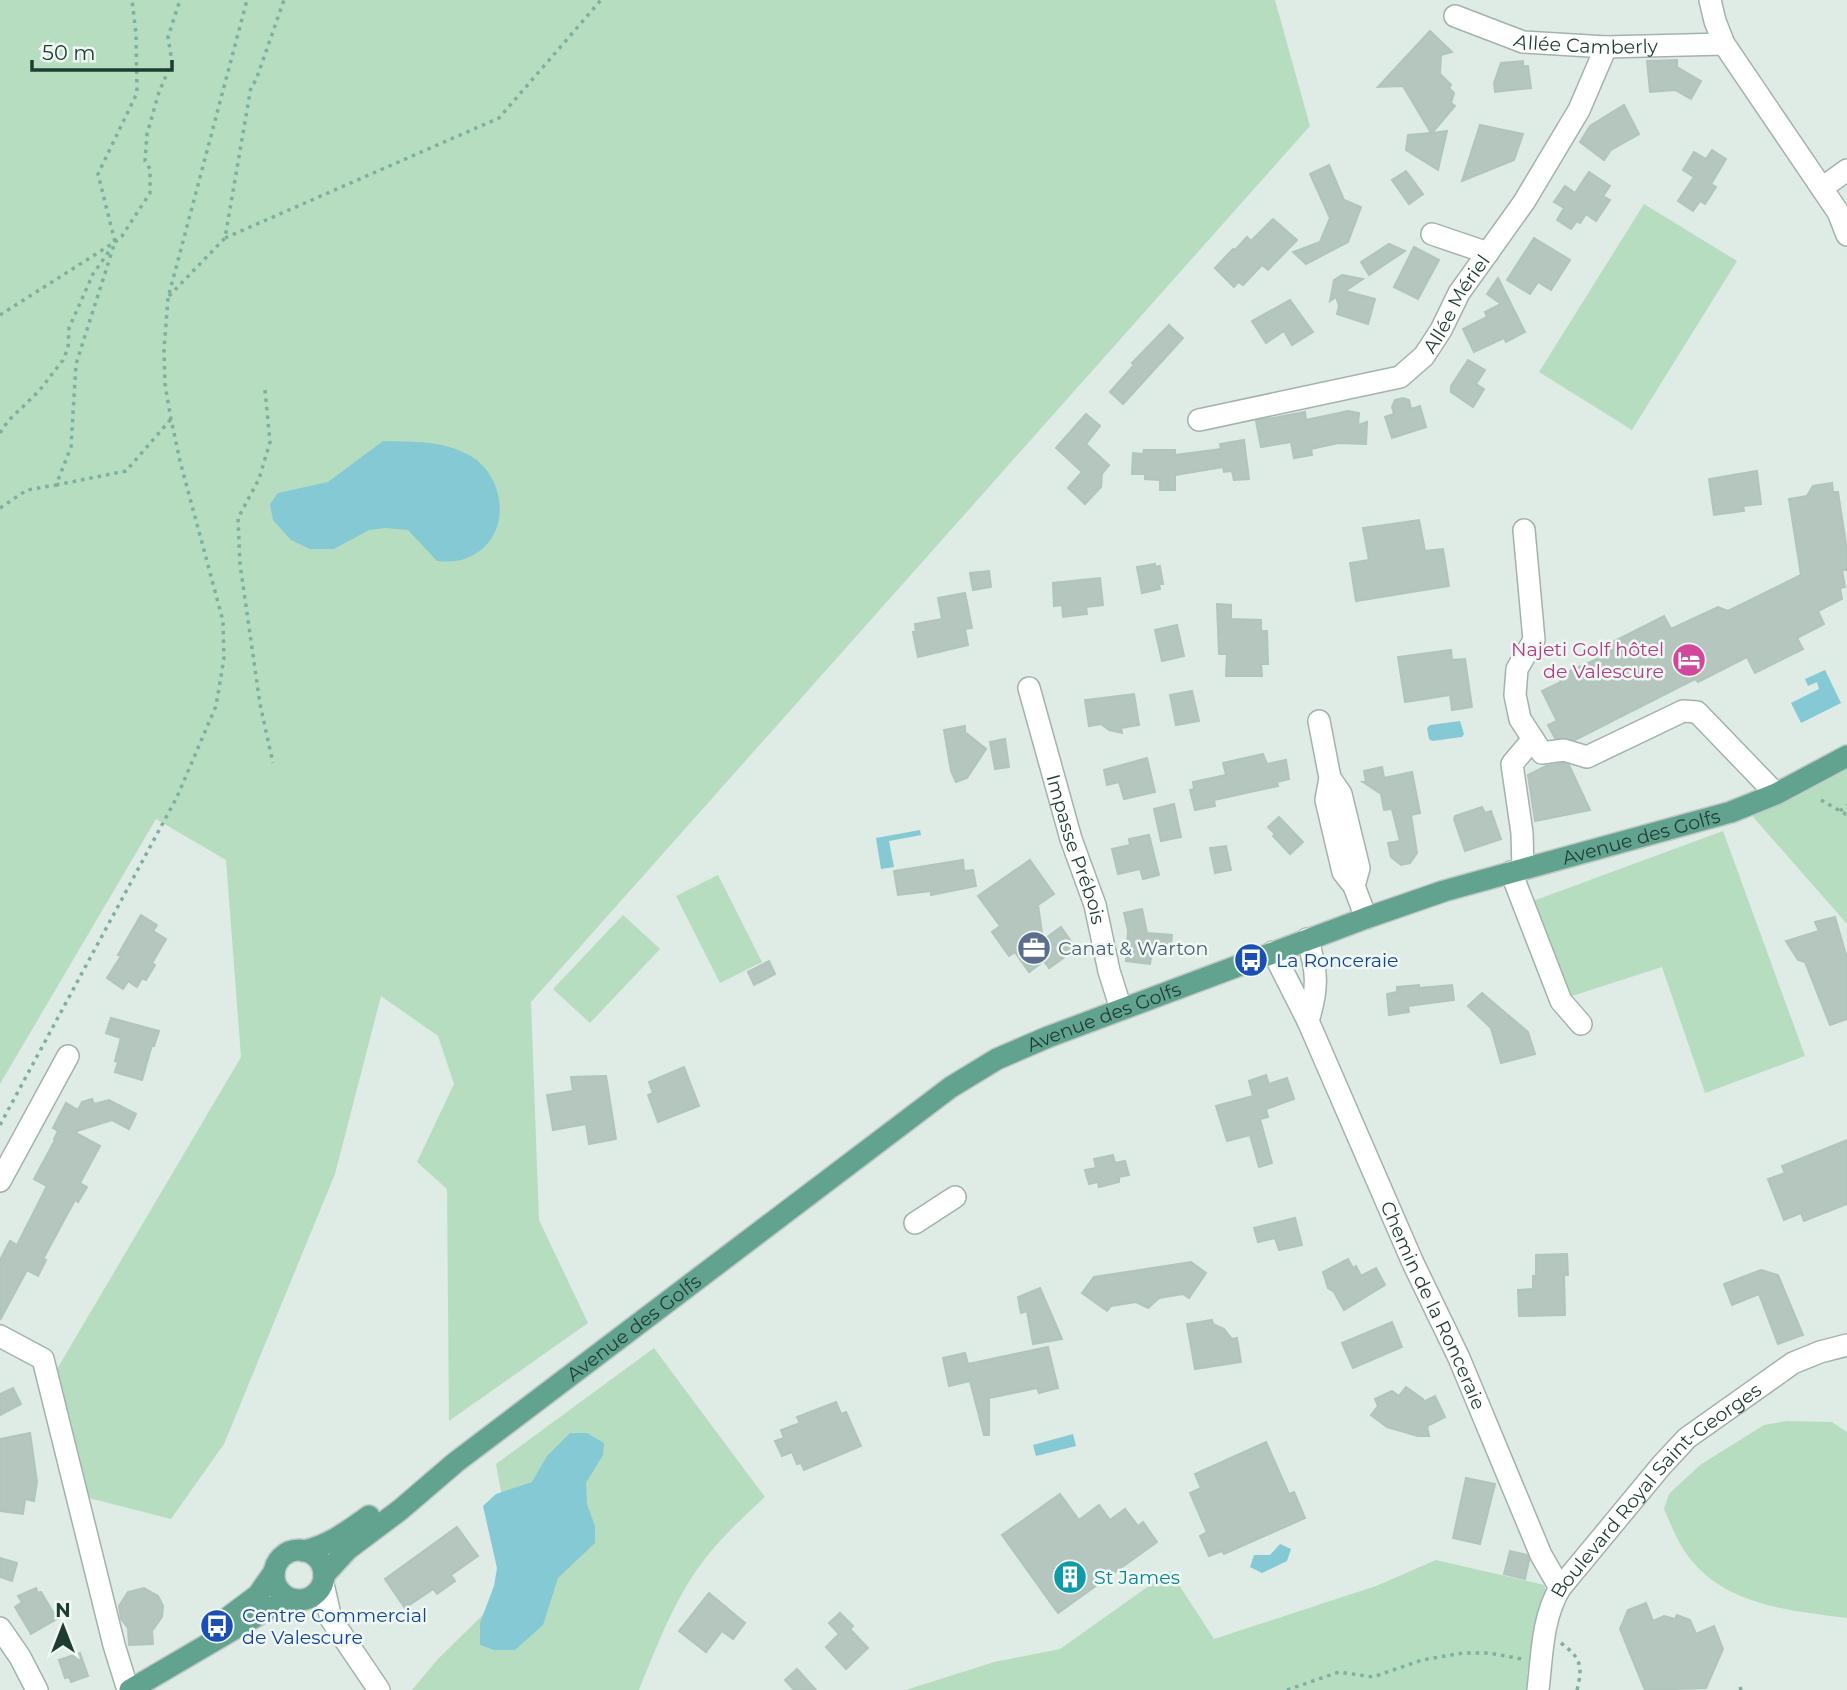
<svg xmlns="http://www.w3.org/2000/svg" width="1847" height="1690" viewBox="0 0 1847 1690" font-family="Montserrat,sans-serif">
	<style>
		.green { fill: #b7ddc0 }
		.water { fill: #84c9d3 }
		.building { fill: #b4c6be; stroke: #b1c5bc; stroke-width: 2 }
		.lines { fill: none; stroke-linecap: round; stroke-linejoin: round }
		.minor-casing { stroke: #a2b3ac; stroke-width: 24 }
		.major-casing { stroke: #c0c8c6; stroke-width: 24 }
		.path { stroke: #7eb09f; stroke-width: 3.5; stroke-dasharray: 3.5 5; stroke-linecap: butt }
		.minor { stroke: #fff; stroke-width: 21 }
		.major { stroke: #62a390; stroke-width: 21 }
		.labels { text-anchor: middle; stroke-width: 5; stroke-linejoin: round; paint-order: stroke }
		.street-label { font-size: 19px; fill: #1f3c33; stroke: #eff8f3 }
		.hotel-label { font-size: 19px; fill: #b23c85; stroke: #eff8f3; text-anchor: end }
		.service-label { font-size: 19px; fill: #4e5e75; stroke: #eff8f3; text-anchor: start }
		.transit-label { font-size: 19px; fill: #164399; stroke: #eff8f3; text-anchor: start }
		.culture-label { font-size: 19px; fill: #0d838f; stroke: #eff8f3; text-anchor: start }
	</style>
	<rect width="100%" height="100%" fill="#dfebe5"/>
	<g class="green">
		<polygon points="0,0 1275,0 1310,126 531,1002 539,1220 588,1323 449,1421 447,1189 417,1162 454,1084 438,1036 381,996 335,1174 224,1444 171,1519 89,1498 57,1369 241,1057 226,860 156,819 0,1084"/>
		<polygon points="1644,204 1737,261 1632,430 1539,372"/>
		<polygon points="1847,758 1847,924 1754,818 1745,803"/>
		<polygon points="1723,831 1805,1056 1705,1093 1662,967 1569,997 1533,901"/>
		<polygon points="718,875 762,962 720,983 676,896"/>
		<polygon points="623,915 660,949 590,1023 553,989"/>
		<path d="M 654,1348 L 765,1497 C 745,1515 725,1534 708,1555 C 676,1594 658,1644 639,1690 L 412,1690 L 438,1659 L 500,1598 L 512,1551 L 496,1464 Z"/>
		<path d="M 1787,1421 L 1832,1422 L 1847,1432 L 1847,1618 C 1793,1611 1729,1606 1692,1561 C 1679,1546 1672,1527 1664,1509 L 1669,1494 L 1700,1465 L 1764,1425 Z"/>
		<polygon points="1436,1560 1544,1585 1548,1597 1527,1673 1533,1690 906,1690 994,1662 1060,1649 1170,1571 1214,1639 1376,1586"/>
	</g>
	<g class="water">
		<path d="M 383,441 C 413,442 442,440 469,455 C 507,476 513,538 469,557 C 459,562 449,562 437,561 L 408,530 L 385,528 L 369,530 L 334,549 L 310,549 L 291,540 L 273,520 L 270,504 L 278,493 L 328,482 Z"/>
		<polygon points="1825,670 1841,703 1801,723 1791,703 1819,689 1817,682 1808,686 1805,679"/>
		<polygon points="1460,721 1464,734 1462,737 1432,741 1429,739 1427,728 1430,725"/>
		<polygon points="920,830 921,835 889,841 894,867 881,869 876,838"/>
		<polygon points="570,1433 587,1433 604,1443 603,1455 586,1483 587,1504 595,1526 595,1543 558,1578 543,1625 515,1650 494,1650 480,1645 480,1623 494,1586 497,1568 483,1506 496,1494 532,1482 547,1456"/>
		<polygon points="1073,1434 1076,1446 1036,1456 1033,1445"/>
		<polygon points="1280,1544 1291,1549 1287,1561 1262,1573 1250,1567 1254,1555 1270,1555"/>
	</g>
	<g class="building">
		<polygon points="1430,31 1452,52 1441,55 1440,74 1451,85 1449,88 1454,93 1451,103 1455,106 1432,133 1447,131 1438,170 1406,150 1408,135 1431,133 1403,86 1378,87"/>
		<polygon points="1677,60 1677,67 1701,81 1691,99 1675,90 1650,92 1647,61"/>
		<polygon points="1523,61 1523,66 1528,66 1531,88 1495,92 1494,83 1501,63"/>
		<polygon points="1624,105 1639,134 1611,150 1604,160 1580,142 1590,126"/>
		<polygon points="1480,125 1523,134 1514,160 1462,181"/>
		<polygon points="1712,150 1726,159 1711,184 1716,187 1705,204 1700,201 1693,211 1678,201 1694,177 1683,170 1694,152 1706,159"/>
		<polygon points="1329,165 1344,200 1361,207 1348,242 1306,264 1293,252 1320,242 1330,218 1310,174"/>
		<polygon points="1406,171 1423,194 1409,204 1392,180"/>
		<polygon points="1589,172 1610,186 1603,196 1610,200 1596,221 1586,214 1580,223 1577,221 1571,229 1557,220 1564,208 1554,202 1565,186 1575,193"/>
		<polygon points="1273,219 1297,240 1268,270 1262,265 1243,285 1238,282 1234,287 1215,268 1233,249 1235,250 1247,237 1251,241"/>
		<polygon points="1534,238 1570,260 1551,290 1538,282 1530,294 1507,280"/>
		<polygon points="1389,244 1405,251 1369,275 1361,262"/>
		<polygon points="1414,247 1439,260 1418,299 1394,287"/>
		<polygon points="1342,275 1363,279 1345,291 1375,299 1368,324 1337,314 1339,306 1336,297 1330,301 1334,280"/>
		<polygon points="1498,278 1525,332 1506,342 1504,338 1474,352 1463,329 1487,317 1485,312 1501,304 1487,294"/>
		<polygon points="1290,300 1313,332 1292,345 1284,331 1266,343 1252,321"/>
		<polygon points="1169,325 1183,338 1123,404 1110,392 1134,365 1132,363"/>
		<polygon points="1468,360 1485,370 1476,384 1484,389 1473,407 1451,392 1451,386"/>
		<polygon points="1403,398 1409,400 1411,409 1420,406 1426,427 1392,438 1385,417 1394,414 1392,407 1395,400"/>
		<polygon points="1348,411 1359,413 1358,425 1367,422 1366,444 1338,443 1311,449 1312,455 1294,458 1291,442 1261,447 1256,421 1305,412 1306,420"/>
		<polygon points="1086,414 1100,426 1086,444 1109,465 1102,474 1101,487 1085,504 1068,488 1082,472 1056,448"/>
		<polygon points="1244,440 1249,479 1234,480 1232,471 1224,472 1223,467 1175,475 1175,490 1160,490 1160,480 1145,479 1145,474 1132,474 1133,453 1143,454 1144,450 1175,450 1175,455 1221,449 1220,444"/>
		<polygon points="1757,471 1761,504 1743,506 1744,511 1714,515 1709,479"/>
		<polygon points="1832,483 1833,492 1838,492 1847,551 1847,570 1842,570 1845,587 1840,588 1842,599 1818,611 1824,624 1797,638 1803,649 1755,673 1747,657 1698,682 1695,679 1575,740 1555,738 1548,725 1557,721 1542,691 1561,682 1559,676 1599,658 1595,651 1664,616 1671,629 1718,607 1728,611 1801,575 1789,499 1807,496 1813,486"/>
		<polygon points="1419,520 1425,551 1443,549 1449,586 1356,601 1350,563 1369,560 1363,528"/>
		<polygon points="1155,564 1155,567 1160,566 1163,584 1159,584 1160,589 1142,593 1137,567"/>
		<polygon points="989,571 991,587 973,590 970,573"/>
		<polygon points="1100,578 1103,605 1086,607 1087,614 1063,617 1062,605 1054,606 1053,583"/>
		<polygon points="965,593 972,628 965,629 968,645 918,657 913,632 916,632 915,624 942,619 938,598"/>
		<polygon points="1217,604 1231,605 1231,619 1261,620 1261,631 1267,631 1268,664 1261,664 1262,676 1226,676 1227,654 1219,654"/>
		<polygon points="1177,625 1184,656 1162,661 1155,630"/>
		<polygon points="1451,650 1452,660 1465,659 1472,707 1452,710 1450,695 1405,702 1398,657"/>
		<polygon points="1192,691 1199,721 1176,725 1170,695"/>
		<polygon points="1134,694 1139,725 1121,728 1122,733 1109,730 1101,724 1089,726 1085,700"/>
		<polygon points="965,726 965,732 986,749 967,778 956,782 951,771 944,730"/>
		<polygon points="1005,739 1009,767 995,769 990,742"/>
		<polygon points="1263,754 1267,764 1286,760 1289,779 1277,782 1278,786 1214,800 1215,806 1195,810 1190,790 1194,789 1193,782 1226,775 1223,763"/>
		<polygon points="1147,758 1155,792 1124,799 1119,782 1107,785 1104,770"/>
		<polygon points="1563,763 1569,765 1590,810 1535,821 1528,775 1546,766"/>
		<polygon points="1382,767 1384,778 1412,772 1420,813 1411,815 1417,853 1410,863 1401,865 1391,857 1388,843 1400,841 1392,809 1384,810 1381,794 1363,782 1366,782 1364,771"/>
		<polygon points="1174,804 1181,837 1161,841 1154,809"/>
		<polygon points="1482,807 1485,813 1491,811 1501,839 1465,851 1454,819 1455,816"/>
		<polygon points="1279,817 1303,842 1290,854 1273,836 1275,834 1268,827"/>
		<polygon points="1149,835 1159,875 1143,879 1140,869 1118,874 1112,849 1130,845 1129,839"/>
		<polygon points="1226,846 1231,870 1215,873 1210,848"/>
		<polygon points="963,860 964,871 973,870 976,886 931,895 931,891 898,895 894,871"/>
		<polygon points="1030,860 1054,894 1038,905 1043,940 1061,927 1076,949 1049,968 1044,961 1029,972 1015,952 1009,956 992,932 1000,926 978,896"/>
		<polygon points="1142,909 1147,933 1172,935 1170,953 1152,951 1150,964 1126,961 1128,930 1124,913"/>
		<polygon points="141,915 157,925 153,931 166,939 152,963 155,965 146,980 142,978 137,987 128,981 123,989 107,978 121,956 118,955"/>
		<polygon points="1835,917 1847,958 1847,1019 1830,1025 1805,962 1798,960 1786,941 1819,931 1815,922"/>
		<polygon points="769,961 775,974 754,985 748,972"/>
		<polygon points="1419,985 1419,988 1452,985 1454,1000 1408,1006 1409,1012 1389,1015 1387,994 1397,992 1397,987"/>
		<polygon points="1482,993 1528,1032 1535,1054 1501,1063 1491,1028 1468,1006"/>
		<polygon points="111,1018 159,1031 154,1046 152,1045 142,1080 115,1072 118,1062 115,1061 121,1038 106,1033"/>
		<polygon points="684,1067 699,1106 658,1122 648,1095 653,1093 649,1082"/>
		<polygon points="1266,1075 1269,1084 1287,1078 1294,1099 1266,1109 1268,1117 1260,1119 1272,1163 1259,1167 1250,1135 1227,1141 1216,1106 1253,1096 1249,1081"/>
		<polygon points="606,1076 616,1139 589,1144 586,1124 553,1130 547,1095 573,1091 571,1077"/>
		<polygon points="92,1099 94,1104 109,1100 136,1114 129,1129 112,1120 74,1132 100,1146 80,1183 87,1187 78,1202 75,1200 43,1259 46,1260 38,1276 27,1270 0,1320 0,1260 10,1241 17,1245 47,1186 34,1179 55,1140 54,1139 58,1131 53,1128 66,1103 78,1110 82,1102"/>
		<polygon points="1847,1140 1847,1204 1804,1221 1801,1213 1784,1220 1768,1179 1785,1173 1782,1166"/>
		<polygon points="1113,1155 1115,1163 1125,1161 1129,1175 1119,1177 1119,1182 1099,1187 1098,1182 1089,1184 1085,1170 1096,1168 1094,1159"/>
		<polygon points="1295,1218 1302,1245 1279,1250 1275,1238 1258,1242 1254,1228"/>
		<polygon points="1567,1254 1568,1275 1564,1275 1565,1315 1519,1316 1518,1290 1533,1289 1533,1276 1536,1276 1536,1255"/>
		<polygon points="1348,1259 1353,1268 1356,1266 1361,1276 1376,1268 1385,1285 1344,1310 1334,1292 1328,1288 1323,1272"/>
		<polygon points="1191,1262 1206,1273 1189,1298 1183,1294 1159,1298 1148,1308 1136,1302 1111,1306 1107,1311 1082,1293 1094,1277"/>
		<polygon points="1761,1270 1778,1275 1803,1335 1778,1344 1759,1294 1732,1305 1724,1284"/>
		<polygon points="1040,1288 1062,1339 1033,1344 1027,1311 1021,1313 1018,1297"/>
		<polygon points="1212,1320 1213,1324 1224,1329 1232,1339 1237,1338 1241,1362 1195,1369 1187,1324"/>
		<polygon points="1392,1322 1402,1347 1353,1368 1342,1343"/>
		<polygon points="1048,1347 1058,1388 1039,1393 1037,1388 989,1398 989,1435 984,1435 970,1381 949,1386 943,1358 965,1353 968,1364"/>
		<polygon points="1406,1387 1423,1399 1423,1402 1435,1396 1445,1417 1427,1426 1429,1436 1418,1436 1387,1427 1371,1415 1378,1406 1375,1399 1392,1391 1399,1396"/>
		<polygon points="13,1388 21,1404 0,1415 0,1394"/>
		<polygon points="836,1402 841,1414 846,1412 861,1446 804,1470 801,1463 797,1464 792,1452 782,1456 775,1441 784,1438 781,1430 800,1423 797,1417"/>
		<polygon points="30,1433 37,1482 34,1501 25,1499 23,1514 0,1511 0,1439"/>
		<polygon points="1266,1442 1289,1494 1294,1492 1305,1518 1224,1554 1222,1551 1209,1556 1200,1536 1207,1532 1190,1493 1201,1488 1195,1474"/>
		<polygon points="1466,1478 1495,1484 1480,1544 1453,1538"/>
		<polygon points="1060,1494 1079,1520 1099,1505 1110,1520 1125,1509 1138,1526 1143,1522 1157,1542 1058,1613 1002,1535"/>
		<polygon points="457,1527 478,1556 451,1575 455,1581 437,1594 433,1589 405,1608 385,1579"/>
		<polygon points="1510,1551 1527,1555 1529,1560 1525,1579 1504,1574"/>
		<polygon points="0,1558 17,1563 12,1581 0,1577"/>
		<polygon points="36,1588 38,1593 41,1592 57,1619 31,1634 15,1607 22,1602 18,1596"/>
		<polygon points="144,1588 158,1596 163,1606 162,1617 152,1631 153,1644 129,1645 128,1628 121,1619 119,1606 128,1592"/>
		<polygon points="709,1593 745,1623 733,1639 722,1631 706,1652 679,1631"/>
		<polygon points="1646,1603 1653,1621 1664,1616 1675,1619 1677,1615 1690,1620 1696,1634 1714,1626 1723,1649 1706,1688 1645,1690 1620,1629 1628,1610"/>
		<polygon points="840,1613 853,1626 850,1629 868,1648 846,1669 826,1647 839,1634 829,1623"/>
		<polygon points="80,1653 88,1676 71,1682 69,1677 65,1678 59,1660"/>
		<polygon points="797,1669 816,1690 794,1690 785,1680"/>
	</g>
	<g class="lines">
		<g class="minor-casing">
			<g id="minor">
				<polyline points="1710,0 1715,21 1724,44 1838,212 1847,235"/>
				<path id="s1" d="M 1455,16 L 1523,42 L 1606,47 L 1724,44"/>
				<polyline points="1822,188 1847,170"/>
				<polyline points="1432,234 1488,253"/>
				<path id="s2" d="M 1199,420 L 1400,377 L 1424,356 L 1441,330 L 1459,293 L 1524,202 L 1579,110 L 1606,47"/>
				<polyline points="1524,530 1534,640 1517,669 1515,695 1520,719 1542,753 1564,750 1587,757 1683,711 1697,712 1776,794"/>
				<path id="s3" d="M 1029,688 L 1071,839 L 1095,905 L 1109,971 L 1121,1009"/>
				<polyline points="1319,721 1330,778 1326,800 1343,872 1354,886 1366,918"/>
				<polyline points="1330,778 1341,794 1359,868 1354,886"/>
				<polyline points="1523,869 1522,833 1512,764 1533,739"/>
				<polyline points="1511,872 1561,1001 1581,1024"/>
				<path d="M 1307,939 C 1318,971 1318,989 1308,1021"/>
				<path id="s4" d="M 1273,952 L 1308,1021 L 1413,1263 L 1459,1358 L 1541,1555 L 1560,1588"/>
				<polyline points="0,1181 68,1056"/>
				<polyline points="915,1223 955,1197"/>
				<polyline points="0,1336 43,1359 114,1645 128,1690"/>
				<polyline points="323,1584 331,1619 379,1690"/>
				<polyline points="0,1628 20,1657 37,1690"/>
				<path id="s5" d="M 1538,1690 C 1542,1656 1542,1618 1560,1588 L 1661,1466 L 1687,1438 L 1793,1363 L 1820,1352 L 1847,1345"/>
			</g>
		</g>
		<g class="major-casing">
			<g id="major">
				<circle cx="299" cy="1575" r="25"/>
				<path d="M 304,1551 C 330,1545 348,1531 369,1516"/>
				<path id="s6" d="M 324,1575 L 348,1549 L 400,1510 L 456,1462 L 951,1087 L 997,1059 L 1048,1037 L 1366,918 L 1444,891 L 1731,812 L 1776,794 L 1847,756"/>
				<polyline points="218,1625 258,1595 274,1572"/>
				<polyline points="130,1690 270,1608 296,1600"/>
			</g>
		</g>
		<g class="path">
			<polyline points="225,238 499,118 601,0"/>
			<polyline points="169,296 225,238 251,87 256,80 284,0"/>
			<polyline points="0,315 115,242 122,236 150,193 150,169 145,161 147,134 159,92 172,62 168,37 180,0"/>
			<polyline points="265,390 270,442 259,479 238,518 240,564 260,704 273,763"/>
			<polyline points="0,433 8,421 39,391 63,360 68,348 69,328 93,274 112,247"/>
			<polyline points="56,485 126,471 171,419"/>
			<polyline points="0,508 27,490 56,485 71,447 76,364 115,242 98,174 137,93 136,34 132,0"/>
			<polyline points="1821,800 1847,815"/>
			<polyline points="1840,811 1847,805"/>
			<polyline points="0,1125 177,797 216,706 224,658 223,621 180,461 171,419 165,384 164,350 168,298 247,0"/>
			<path d="M 1561,1643 C 1581,1658 1583,1666 1577,1690"/>
			<polyline points="1740,1687 1741,1690"/>
			<polyline points="1287,1690 1339,1672 1373,1677 1422,1660 1463,1653 1489,1653 1522,1659"/>
		</g>
		<use href="#minor" class="minor"/>
		<use href="#major" class="major"/>
	</g>
	<defs>
		<g id="hotel-disc" transform="scale(1.75)"><circle r="9.5" fill="#d1479c" stroke="#eff8f3"/><path d="M-6-4.5h1.5V1H6V5H4.5V3h-9V5H-6ZM-4 0a1.8 1.8 0 1 1 3.6 0ZM.5 0V-2.5h3Q6-2.5 6 0Z" fill="#fff"/></g>
		<g id="office-disc" transform="scale(1.75)"><circle r="9.5" fill="#5c6f8a" stroke="#eff8f3"/><path d="M-6-3h4V-5.5h4V-3h4V5H-6ZM-1-4.5V-3h2v-1.5ZM-6 0V1H6V0Z" fill="#fff"/></g>
		<g id="bus-disc" transform="scale(1.75)"><circle r="9.5" fill="#1a4fb4" stroke="#eff8f3"/><path d="M-5-6H5V4H4V6H2V4H-2V6H-4V4H-5ZM-3.5-4V0h7V-4ZM-3.5 1.2v1.5H-2V1.2ZM2 1.2v1.5H3.5V1.2Z" fill="#fff"/></g>
		<g id="building-disc" transform="scale(1.75)"><circle r="9.5" fill="#0f9aa8" stroke="#eff8f3"/><path d="M-4-6H4V6H1V3H-1V6H-4ZM-2.5-4.3h1.7v1.8h-1.7ZM.8-4.3h1.7v1.8H.8ZM-2.5-1h1.7V.8h-1.7ZM.8-1h1.7V.8H.8Z" fill="#fff"/></g>
	</defs>
	<g fill-rule="evenodd">
		<use href="#hotel-disc" x="1689" y="660"/>
		<use href="#office-disc" x="1034" y="948"/>
		<use href="#bus-disc" x="1251" y="960"/>
		<use href="#building-disc" x="1070" y="1577"/>
		<use href="#bus-disc" x="217" y="1626"/>
	</g>
	<g class="labels">
		<g class="street-label">
			<text dy="7" stroke="none"><textPath href="#s1" startOffset="136">Allée Camberly</textPath></text>
			<text dy="7" stroke="none"><textPath href="#s2" startOffset="299">Allée Mériel</textPath></text>
			<text dy="7" stroke="none"><textPath href="#s6" startOffset="1531">Avenue des Golfs</textPath></text>
			<text dy="7" stroke="none"><textPath href="#s3" startOffset="168">Impasse Prébois</textPath></text>
			<text dy="7" stroke="none"><textPath href="#s6" startOffset="964">Avenue des Golfs</textPath></text>
			<text dy="7" stroke="none"><textPath href="#s4" startOffset="388">Chemin de la Ronceraie</textPath></text>
			<text dy="7" stroke="none"><textPath href="#s6" startOffset="397">Avenue des Golfs</textPath></text>
			<text dy="7" stroke="none"><textPath href="#s5" startOffset="243">Boulevard Royal Saint-Georges</textPath></text>
		</g>
		<g class="hotel-label">
			<text x="1664" y="656">Najeti Golf hôtel<tspan x="1664" dy="22">de Valescure</tspan></text>
		</g>
		<g class="service-label">
			<text x="1058" y="955">Canat &amp; Warton</text>
		</g>
		<g class="transit-label">
			<text x="1276" y="967">La Ronceraie</text>
			<text x="242" y="1622">Centre Commercial<tspan x="242" dy="22">de Valescure</tspan></text>
		</g>
		<g class="culture-label">
			<text x="1094" y="1584">St James</text>
		</g>
	</g>
	<g transform="translate(63 1627)" stroke="#eff8f3" stroke-width="5" paint-order="stroke">
	<path d="M0-5L12 26L0 18L-12 26Z" fill="#1f3c33"/>
	<text y="-10" font-size="19" font-weight="bold" text-anchor="middle" fill="#1f3c33">N</text>
	</g>
	<path d="M32 60v10h140v-10" fill="none" stroke="#1f3c33" stroke-width="3.5"/>
	<text x="42" y="60" font-size="21" fill="#1f3c33" stroke="#eff8f3" stroke-width="5" paint-order="stroke">50 m</text>
</svg>
